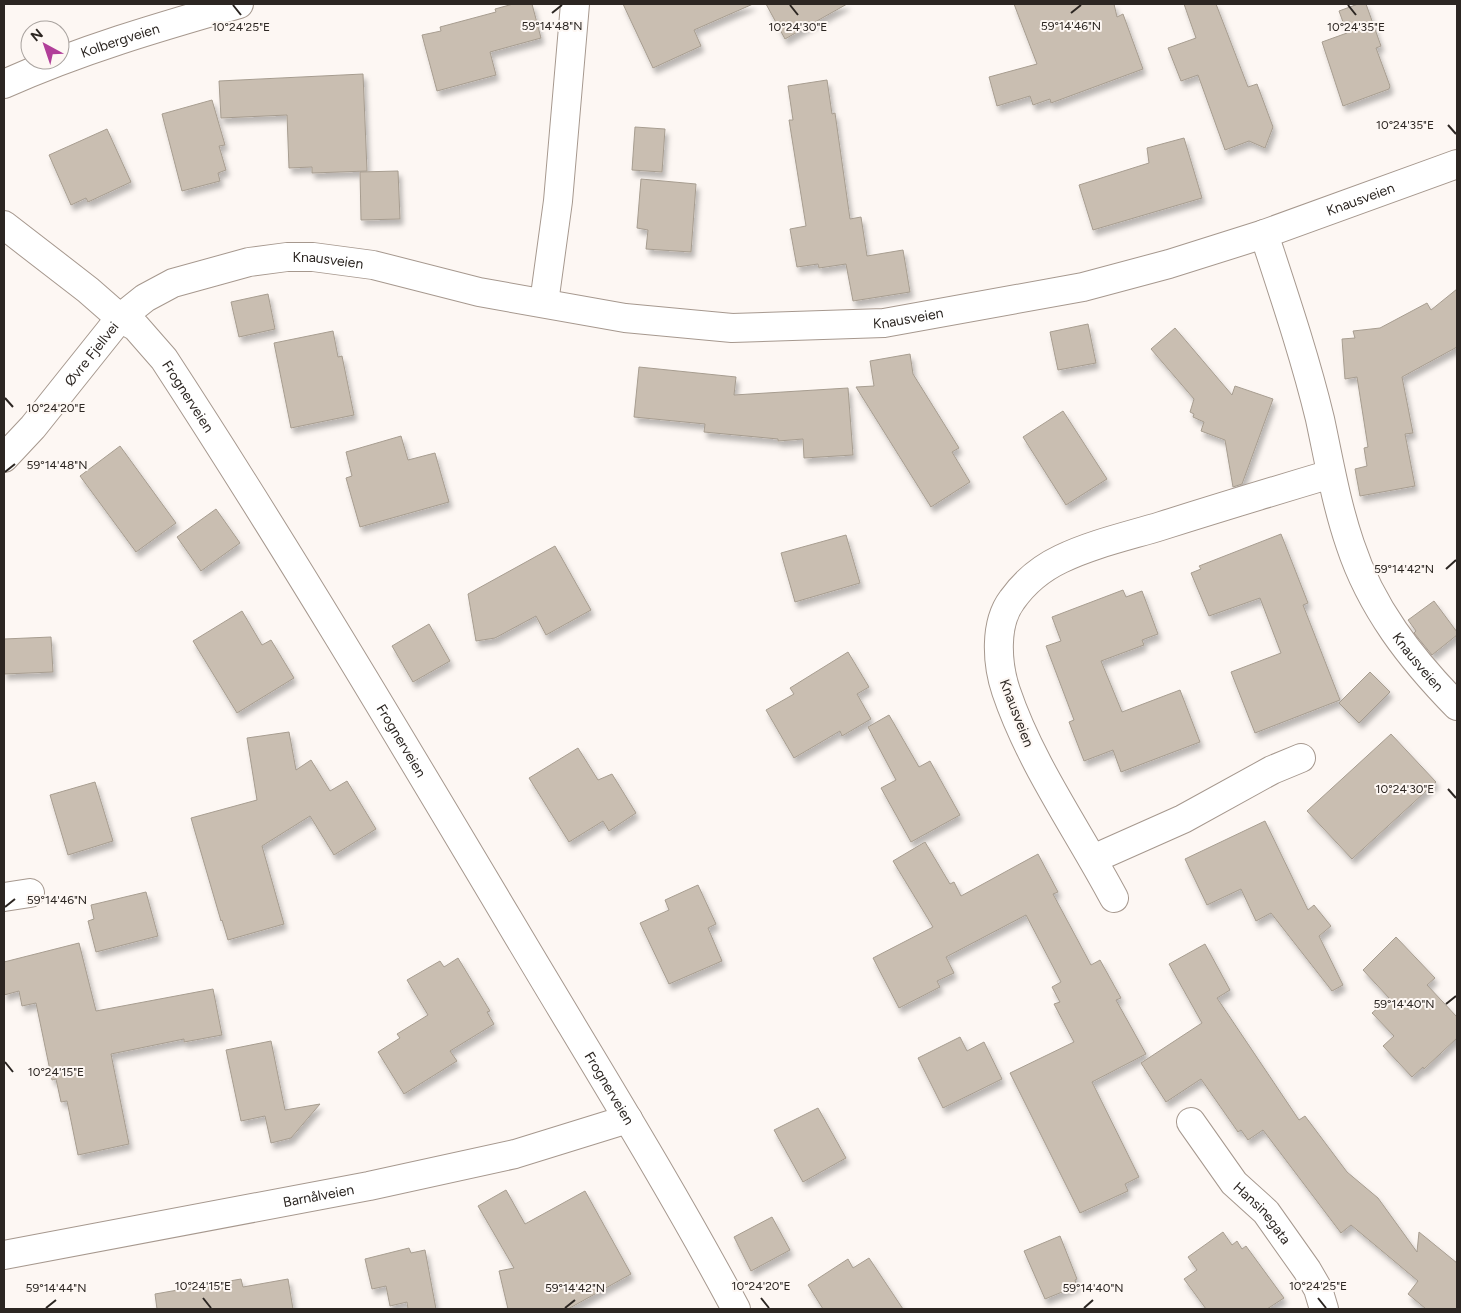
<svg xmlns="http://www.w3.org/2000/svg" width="1461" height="1313" viewBox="0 0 1461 1313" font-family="Figtree,sans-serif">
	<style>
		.building { fill: #c9beb1; stroke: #a79d90; filter: url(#shadow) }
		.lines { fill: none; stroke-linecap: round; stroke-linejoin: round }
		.street-casing { stroke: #a6988e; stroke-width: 30 }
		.secondary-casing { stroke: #a6988e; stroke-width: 30 }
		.street { stroke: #fff; stroke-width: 28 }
		.secondary { stroke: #fff; stroke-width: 28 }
		.ticks { fill: none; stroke: #2c2622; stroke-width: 2 }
		.labels { text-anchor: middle; stroke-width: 4; stroke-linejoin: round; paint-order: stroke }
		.street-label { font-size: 14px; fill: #2c2622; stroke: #fdf7f3 }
		.ticks-label { font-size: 12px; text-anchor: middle; fill: #2c2622; stroke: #fdf7f3; stroke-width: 4; stroke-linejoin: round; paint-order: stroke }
	</style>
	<defs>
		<filter id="shadow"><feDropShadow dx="3" dy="5.5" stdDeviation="2.5" flood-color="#0004"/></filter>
	</defs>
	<rect width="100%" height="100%" fill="#fdf7f3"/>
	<g class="building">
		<polygon points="513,4 532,4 541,38 490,52 496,75 437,91 422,35 441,31 440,27 496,12 495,9"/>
		<polygon points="623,4 753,4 694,30 701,46 653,68"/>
		<polygon points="766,4 847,4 785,39"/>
		<polygon points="1014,4 1114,4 1117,17 1123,14 1143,69 1051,103 1050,99 1033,105 1030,96 997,106 989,77 1037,64"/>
		<polygon points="1184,4 1216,4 1248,87 1257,84 1273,127 1265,148 1249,141 1225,150 1198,75 1181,81 1168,48 1196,38"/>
		<polygon points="1358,4 1366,4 1381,46 1376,48 1390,86 1389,89 1343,106 1322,42 1347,33 1339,11"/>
		<polygon points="363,74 367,171 312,173 312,167 289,168 287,115 221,118 219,81"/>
		<polygon points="827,80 832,114 835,113 850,219 861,217 867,256 903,250 910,292 853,301 846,264 819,268 818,264 797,267 790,229 806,226 789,120 793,120 788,86"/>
		<polygon points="212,100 225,145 219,146 226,170 218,173 220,181 182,191 162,114"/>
		<polygon points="635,127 665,129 662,172 632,170"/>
		<polygon points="107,129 131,182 88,202 86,198 71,205 49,155"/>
		<polygon points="1184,138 1202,198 1093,230 1079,185 1149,163 1147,148"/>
		<polygon points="398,171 400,219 361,220 360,172"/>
		<polygon points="641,179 696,184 691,252 646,249 648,230 637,228"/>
		<polygon points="1457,289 1457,347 1402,377 1413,433 1405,434 1415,486 1360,496 1355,469 1367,466 1364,448 1368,447 1357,377 1345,379 1342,339 1355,338 1353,331 1380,328 1427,303 1431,310"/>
		<polygon points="268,294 275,329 239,337 231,302"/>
		<polygon points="1088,324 1096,363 1058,370 1050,332"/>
		<polygon points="1175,328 1232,395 1235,386 1273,399 1242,484 1233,487 1225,440 1201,431 1204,422 1193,417 1194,414 1190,412 1194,399 1151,349"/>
		<polygon points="333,331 338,357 342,356 354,415 291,428 274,343"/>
		<polygon points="910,354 913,374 959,448 952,452 970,482 931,507 856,387 874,386 870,361"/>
		<polygon points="639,367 736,377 734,395 848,388 853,455 804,458 803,439 778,441 778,439 704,432 705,424 634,417"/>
		<polygon points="1063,411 1107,479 1066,505 1023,437"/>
		<polygon points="401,436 408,460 435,453 449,502 360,527 346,478 352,476 346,452"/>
		<polygon points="120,446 176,523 136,552 80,476"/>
		<polygon points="216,509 240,543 201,571 177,537"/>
		<polygon points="1281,534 1308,603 1303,605 1340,700 1255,733 1231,672 1281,653 1260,598 1209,616 1191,573 1201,569 1199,566"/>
		<polygon points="846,535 860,583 795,602 781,553"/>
		<polygon points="555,546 591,610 546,635 536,616 495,638 476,641 468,594"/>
		<polygon points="1123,590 1126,597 1142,591 1158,634 1142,640 1144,645 1101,661 1122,712 1180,690 1200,742 1121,772 1113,750 1084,761 1069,722 1074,720 1046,646 1061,641 1052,617"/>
		<polygon points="1434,601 1457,632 1457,635 1432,655 1414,633 1416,631 1408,620"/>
		<polygon points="242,611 262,645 271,640 294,678 237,713 193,641"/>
		<polygon points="429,624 450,661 413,682 392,646"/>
		<polygon points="51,637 53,672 4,674 4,639"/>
		<polygon points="848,652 869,687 857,694 871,719 842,736 840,731 794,758 766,710 794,694 790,688"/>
		<polygon points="1370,672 1390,692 1359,723 1339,703"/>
		<polygon points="889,715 919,767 930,761 960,815 911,842 881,788 896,780 868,727"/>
		<polygon points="289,732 296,770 311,760 330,791 347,781 376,829 334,855 310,816 262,846 284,924 228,940 222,920 221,921 191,818 257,800 247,738"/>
		<polygon points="1391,734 1436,782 1352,859 1307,811"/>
		<polygon points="578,748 598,780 612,774 636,813 609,831 603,821 569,842 529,778"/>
		<polygon points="95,782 113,841 68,855 50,795"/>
		<polygon points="1265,821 1308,910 1314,905 1331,926 1319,936 1343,985 1332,991 1271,913 1256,921 1241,889 1207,905 1185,859"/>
		<polygon points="925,842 950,884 954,882 961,896 1038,854 1058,892 1053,894 1091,965 1100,960 1121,998 1116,1000 1146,1054 1092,1082 1139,1177 1125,1184 1128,1191 1080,1213 1010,1073 1074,1042 1054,1004 1060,1002 1052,987 1061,982 1026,915 946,957 954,973 937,981 940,987 899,1008 873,958 933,927 893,861"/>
		<polygon points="698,885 716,924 708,928 722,961 669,984 640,923 669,910 665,900"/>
		<polygon points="146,892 158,936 96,952 88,921 94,919 91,905"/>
		<polygon points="1396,937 1435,978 1427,985 1457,1017 1457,1038 1424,1069 1423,1067 1412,1077 1383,1046 1394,1036 1372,1013 1389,998 1363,970"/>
		<polygon points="79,943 96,1011 213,989 222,1035 184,1042 184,1039 111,1054 129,1144 78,1155 67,1101 61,1102 56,1079 52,1080 36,1003 22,1006 19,991 4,995 4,962"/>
		<polygon points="1205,944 1230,990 1217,998 1299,1120 1305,1116 1347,1172 1378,1198 1417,1252 1419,1232 1457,1263 1457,1309 1426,1309 1408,1294 1418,1281 1351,1225 1341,1233 1263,1130 1248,1140 1241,1130 1238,1132 1201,1079 1166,1102 1141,1063 1202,1023 1169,964"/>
		<polygon points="458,958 490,1011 487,1012 494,1024 450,1051 457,1061 404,1094 378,1052 400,1038 397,1034 428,1015 407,980 440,961 444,967"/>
		<polygon points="960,1037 967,1051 984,1042 1002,1079 943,1108 918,1058"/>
		<polygon points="271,1041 285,1110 320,1104 291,1138 271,1143 265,1116 241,1121 226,1050"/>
		<polygon points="818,1108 846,1158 803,1182 774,1130"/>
		<polygon points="506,1190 525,1224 585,1191 631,1274 568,1309 508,1309 499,1271 514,1268 478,1206"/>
		<polygon points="772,1217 790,1250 751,1271 734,1237"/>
		<polygon points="1223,1232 1232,1245 1237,1241 1242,1249 1246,1246 1284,1298 1267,1309 1206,1309 1184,1279 1197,1270 1188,1257"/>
		<polygon points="1060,1236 1077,1279 1075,1280 1077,1286 1045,1299 1024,1251"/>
		<polygon points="409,1248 411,1253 425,1250 436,1309 408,1309 407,1302 390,1306 386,1286 372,1289 365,1259"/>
		<polygon points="869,1258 903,1309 823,1309 808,1285 848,1259 853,1268"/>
		<polygon points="241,1279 243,1287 288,1279 293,1309 157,1309 155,1294"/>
	</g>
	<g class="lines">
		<g class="street-casing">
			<g id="street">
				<path id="s1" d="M 4,225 L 88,290 L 120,318 L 136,327 L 164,359 C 284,543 396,731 508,919 C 585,1049 665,1176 736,1309"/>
				<path id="s2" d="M 1264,234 C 1284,295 1305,357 1320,419 C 1329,461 1336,503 1350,544 C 1371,608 1411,659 1457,706"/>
				<polyline points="544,303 558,201 575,4"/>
				<path id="s3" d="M 4,458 L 33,427 L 120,318 L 145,298 L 173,283 L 249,262 L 287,257 L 313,257 L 373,265 L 479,292 L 625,318 L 732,328 L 884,323 L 1083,287 L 1169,264 L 1264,234 L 1457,164"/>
				<polyline points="1093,859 1183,819 1272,770 1301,758"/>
				<polyline points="4,897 30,893"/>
				<path d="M 1114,898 C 1078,830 1031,765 1006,691 C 997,664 994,624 1012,600 C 1024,583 1042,568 1061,559 C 1092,544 1128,536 1161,526 C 1218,508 1274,491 1331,474"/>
				<path id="s4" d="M 1191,1122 L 1234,1183 L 1266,1212 L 1307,1270 L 1318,1289 L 1324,1309"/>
				<path id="s5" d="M 4,1255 L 369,1186 L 515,1154 L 628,1119"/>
			</g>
		</g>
		<g class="secondary-casing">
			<g id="secondary">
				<path id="s6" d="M 4,84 C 80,50 159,27 239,4"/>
			</g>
		</g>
		<use href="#street" class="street"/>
		<use href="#secondary" class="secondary"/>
	</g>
	<path class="ticks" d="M 233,5 L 241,15M 790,5 L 798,15M 1348,5 L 1356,15M 552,13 L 562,5M 1071,13 L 1081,5M 1448,125 L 1456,134M 5,398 L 13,407M 5,472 L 15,464M 1446,569 L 1456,560M 1448,789 L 1456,798M 5,907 L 15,899M 1446,1004 L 1456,996M 5,1062 L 13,1072M 203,1298 L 211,1308M 761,1298 L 769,1308M 1318,1298 L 1326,1308M 46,1308 L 56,1300M 565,1308 L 575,1300M 1084,1308 L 1093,1300"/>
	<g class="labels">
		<g class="street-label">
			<text dy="5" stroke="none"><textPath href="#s6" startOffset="124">Kolbergveien</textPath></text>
			<text dy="5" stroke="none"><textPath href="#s3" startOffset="1460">Knausveien</textPath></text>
			<text dy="5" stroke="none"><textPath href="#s3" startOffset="404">Knausveien</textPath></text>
			<text dy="5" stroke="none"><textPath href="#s3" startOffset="991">Knausveien</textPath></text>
			<text dy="5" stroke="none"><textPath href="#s3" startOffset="136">Øvre Fjellvei</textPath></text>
			<text dy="5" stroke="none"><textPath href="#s1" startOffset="254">Frognerveien</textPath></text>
			<text dy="5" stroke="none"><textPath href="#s2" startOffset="459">Knausveien</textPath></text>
			<text transform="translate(1017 713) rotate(69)" y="5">Knausveien</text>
			<text dy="5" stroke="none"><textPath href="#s1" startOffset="659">Frognerveien</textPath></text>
			<text dy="5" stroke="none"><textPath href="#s1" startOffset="1064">Frognerveien</textPath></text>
			<text dy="5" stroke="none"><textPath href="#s5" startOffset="320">Barnålveien</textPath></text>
			<text dy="5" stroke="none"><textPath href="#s4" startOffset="116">Hansinegata</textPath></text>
		</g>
	</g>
	<g class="ticks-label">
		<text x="552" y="30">59°14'48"N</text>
		<text x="1071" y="30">59°14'46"N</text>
		<text x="1356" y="31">10°24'35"E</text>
		<text x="241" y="31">10°24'25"E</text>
		<text x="798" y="31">10°24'30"E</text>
		<text x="1405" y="129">10°24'35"E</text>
		<text x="56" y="412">10°24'20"E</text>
		<text x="57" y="469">59°14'48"N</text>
		<text x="1404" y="573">59°14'42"N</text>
		<text x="1405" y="793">10°24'30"E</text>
		<text x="57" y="904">59°14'46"N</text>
		<text x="1404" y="1008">59°14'40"N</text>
		<text x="56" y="1076">10°24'15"E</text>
		<text x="203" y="1290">10°24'15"E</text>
		<text x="761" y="1290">10°24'20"E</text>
		<text x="1318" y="1290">10°24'25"E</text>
		<text x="56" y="1292">59°14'44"N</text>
		<text x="575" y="1292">59°14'42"N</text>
		<text x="1093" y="1292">59°14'40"N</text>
	</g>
	<rect width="1461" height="1313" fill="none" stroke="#2c2622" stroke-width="10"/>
	<g transform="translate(45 45) rotate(320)"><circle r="24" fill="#fdf7f3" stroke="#a9a39f"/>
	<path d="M0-4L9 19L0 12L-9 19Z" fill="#b13f99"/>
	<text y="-8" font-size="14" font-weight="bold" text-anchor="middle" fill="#2c2622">N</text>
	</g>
</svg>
